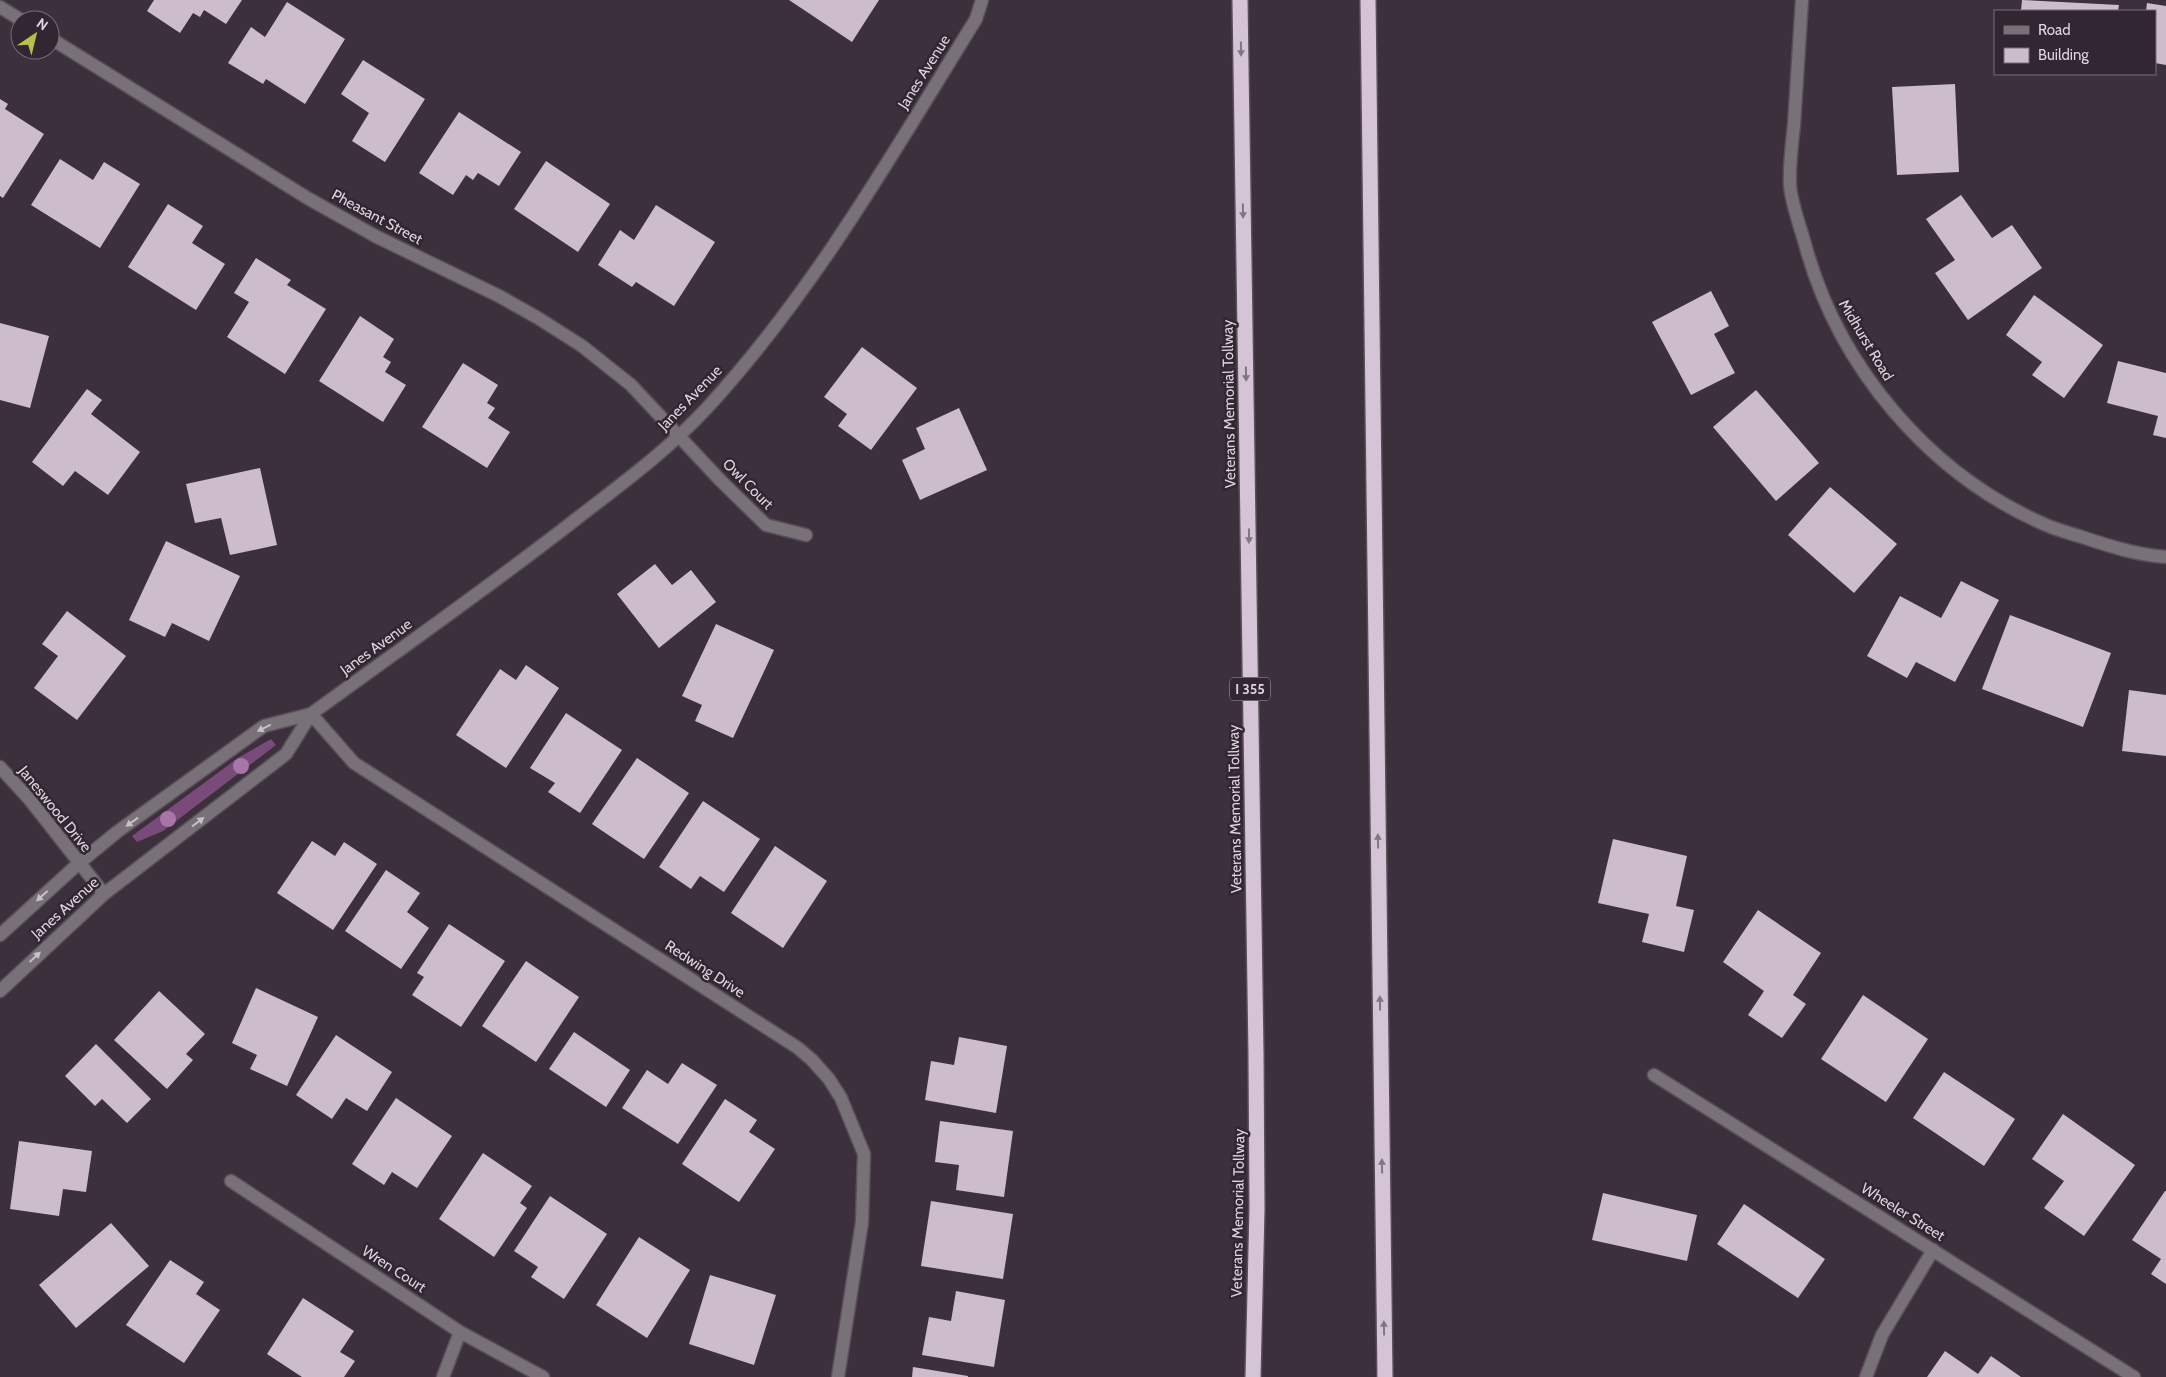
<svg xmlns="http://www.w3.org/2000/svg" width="2166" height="1377" viewBox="0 0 2166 1377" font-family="Cabin,sans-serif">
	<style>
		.green { fill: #7a4a7b }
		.building { fill: #ccbccc }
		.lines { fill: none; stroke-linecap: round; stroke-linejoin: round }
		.minor-casing { stroke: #5a4e5a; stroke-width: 15 }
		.highway-casing { stroke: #5a4e5a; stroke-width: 18 }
		.minor { stroke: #787278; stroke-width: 12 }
		.highway { stroke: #d5c4d5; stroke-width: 15 }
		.tree { fill: #a775a8 }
		.oneway { fill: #847584 }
		.oneway2 { fill: #c9c0c9 }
		.labels { text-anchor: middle; stroke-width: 5; stroke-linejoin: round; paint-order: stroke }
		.shield { fill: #332633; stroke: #aaa0aa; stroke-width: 1 }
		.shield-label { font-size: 14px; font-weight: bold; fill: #ddd4dd }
		.street-label { font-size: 15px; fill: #ddd4dd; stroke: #332633 }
	</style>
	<rect width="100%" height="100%" fill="#3d303d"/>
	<polygon class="green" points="271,739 276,745 163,831 137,842 132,836 238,758"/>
	<g class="building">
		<polygon points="154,0 242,0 226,24 204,10 200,17 193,13 180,33 147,11"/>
		<polygon points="789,0 879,0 852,42"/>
		<polygon points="2022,0 2119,5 2118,11 2021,11"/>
		<polygon points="287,2 345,39 305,104 266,79 263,84 228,63 251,27 265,37"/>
		<polygon points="2147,3 2166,6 2166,65 2155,63 2155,11 2146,11"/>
		<polygon points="363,60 425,99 385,162 352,141 369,113 341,94"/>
		<polygon points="1955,84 1959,172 1897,175 1892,87"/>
		<polygon points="0,99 8,104 5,109 44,134 3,198 0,196"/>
		<polygon points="459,112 521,152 499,186 478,173 473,180 466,175 453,195 419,173"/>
		<polygon points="60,159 93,180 104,162 140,184 100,248 31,205"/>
		<polygon points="546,161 610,204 578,252 514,209"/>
		<polygon points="1961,195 1992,238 2012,225 2042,268 1968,320 1935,273 1955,260 1926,219"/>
		<polygon points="168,204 203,226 192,243 225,264 196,310 128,267"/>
		<polygon points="656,205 715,242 674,306 636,282 632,287 598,265 620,230 634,240"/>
		<polygon points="256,258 291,280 287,285 326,309 285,374 227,337 249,302 234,293"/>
		<polygon points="1711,291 1729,326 1714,334 1735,373 1691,395 1652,322"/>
		<polygon points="2034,295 2103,345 2064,398 2032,375 2042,362 2006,335"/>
		<polygon points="360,316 394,339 383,357 391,362 385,372 406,385 383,422 319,381"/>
		<polygon points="0,323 49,336 30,408 0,400"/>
		<polygon points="862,347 917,388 871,450 838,426 847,414 824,397"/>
		<polygon points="2118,361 2166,373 2166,438 2153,435 2158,416 2107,403"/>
		<polygon points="463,363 498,385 487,403 495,408 488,418 510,432 487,468 422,427"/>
		<polygon points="87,389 102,400 91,414 140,452 108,495 75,471 63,486 32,462"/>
		<polygon points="1756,390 1819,463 1776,501 1713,427"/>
		<polygon points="959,408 987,470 920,500 902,460 925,449 916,428"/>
		<polygon points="260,468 277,545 230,555 221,518 195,523 186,484"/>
		<polygon points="1830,487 1897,544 1854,593 1788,535"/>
		<polygon points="166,541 240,576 209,641 172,623 165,637 129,620"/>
		<polygon points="655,564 672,585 691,570 716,602 659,648 617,594"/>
		<polygon points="1961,581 1999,600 1955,682 1916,662 1907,678 1867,656 1900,596 1941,618"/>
		<polygon points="67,611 126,656 77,720 34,688 58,656 42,644"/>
		<polygon points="2010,615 2111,653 2083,727 1982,689"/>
		<polygon points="716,624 774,650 733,738 695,721 702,705 682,696"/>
		<polygon points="526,665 559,688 506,768 456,735 500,669 516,680"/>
		<polygon points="2129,690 2166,695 2166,756 2122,751"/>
		<polygon points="566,713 622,750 580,813 548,792 555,783 530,768"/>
		<polygon points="637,758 689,793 644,859 592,824"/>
		<polygon points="703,801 760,839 724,892 700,876 691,889 659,867"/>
		<polygon points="1613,839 1687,856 1676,906 1694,910 1684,952 1642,942 1649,914 1598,903"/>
		<polygon points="312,841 335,856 344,842 377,864 333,930 277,893"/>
		<polygon points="775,846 827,881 783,948 731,913"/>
		<polygon points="386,870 420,893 407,912 429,928 401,969 345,931"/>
		<polygon points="1758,910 1821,953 1793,995 1806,1004 1782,1038 1748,1015 1764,991 1723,962"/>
		<polygon points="449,924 505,961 461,1027 412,995 424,977 417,973"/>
		<polygon points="526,961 579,997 536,1062 482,1026"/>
		<polygon points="256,988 318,1017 287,1086 250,1069 257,1055 232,1043"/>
		<polygon points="159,991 205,1034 186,1054 193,1060 167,1089 114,1040"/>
		<polygon points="1863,995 1928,1039 1886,1102 1821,1059"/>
		<polygon points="574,1032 630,1070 606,1107 549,1069"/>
		<polygon points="336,1035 392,1072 367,1111 346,1098 332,1119 296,1095"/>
		<polygon points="959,1037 1007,1046 996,1113 925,1100 931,1061 954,1065"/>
		<polygon points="96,1044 151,1099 127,1123 102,1099 95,1106 65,1076"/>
		<polygon points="682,1063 717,1085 678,1144 622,1108 647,1070 668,1084"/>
		<polygon points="1944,1072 2015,1119 1984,1166 1913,1118"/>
		<polygon points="396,1098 452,1136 417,1188 392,1172 384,1185 352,1164"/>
		<polygon points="725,1099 757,1120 749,1132 775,1149 739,1202 682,1164"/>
		<polygon points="2063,1114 2135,1165 2084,1236 2044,1208 2064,1181 2032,1159"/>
		<polygon points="940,1121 1013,1131 1004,1197 956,1190 959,1165 935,1162"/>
		<polygon points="19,1141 92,1151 86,1192 63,1189 59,1216 10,1209"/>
		<polygon points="483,1153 532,1186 520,1203 527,1208 494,1257 439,1219"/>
		<polygon points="2165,1191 2166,1191 2166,1284 2151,1274 2161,1259 2132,1240"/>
		<polygon points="1603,1193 1697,1215 1687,1261 1592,1240"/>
		<polygon points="550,1196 607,1234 564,1299 531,1277 538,1267 514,1251"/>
		<polygon points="931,1201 1013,1214 1003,1279 921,1266"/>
		<polygon points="1744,1204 1825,1259 1798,1298 1717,1244"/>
		<polygon points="111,1223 149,1266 76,1328 39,1285"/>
		<polygon points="639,1237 690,1270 647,1338 596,1305"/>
		<polygon points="170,1260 204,1282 196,1294 220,1310 184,1363 126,1325"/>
		<polygon points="710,1275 776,1295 754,1365 689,1344"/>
		<polygon points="956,1291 1005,1300 994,1367 922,1355 929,1317 951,1321"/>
		<polygon points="303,1298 354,1331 340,1352 355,1361 344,1377 302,1377 267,1354"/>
		<polygon points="1945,1351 1978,1374 1991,1356 2021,1377 1927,1377"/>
		<polygon points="913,1367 968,1376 968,1377 912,1377"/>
	</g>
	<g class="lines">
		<g class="minor-casing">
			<g id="minor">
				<path d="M 1802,0 C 1799,42 1797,83 1794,125 C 1792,144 1789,165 1790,185 C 1791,202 1800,226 1805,244 C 1838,366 1928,474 2046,525 C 2057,530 2070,533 2082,537 C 2109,546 2137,555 2166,557"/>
				<polyline points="0,7 21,20"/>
				<polyline points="50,38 309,199 377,237 499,296 538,318 582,346 631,385 720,480 766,525 806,535"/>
				<polyline points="311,714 354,763 798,1048 812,1060 829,1079 841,1098 864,1154 862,1222 838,1377"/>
				<polyline points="0,767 30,800 104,894"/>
				<polyline points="0,935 78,864 117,832 264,726 311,714"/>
				<path d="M 0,991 L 104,894 L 286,754 L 311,714 C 399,650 489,587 575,520 C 620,485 667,451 706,409 C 813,293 893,153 976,19 L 982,0"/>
				<polyline points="1654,1075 2134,1377"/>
				<polyline points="231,1181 460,1332 543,1377"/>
				<polyline points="443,1377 460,1332"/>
				<polyline points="1866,1377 1882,1335 1933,1250"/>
			</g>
		</g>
		<g class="highway-casing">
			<g id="highway">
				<polyline points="1240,0 1256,1054 1257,1208 1253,1377"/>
				<polyline points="1368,0 1385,1377"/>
			</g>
		</g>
		<use href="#minor" class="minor"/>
		<use href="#highway" class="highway"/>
	</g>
	<g class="tree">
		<circle cx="241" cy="766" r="8"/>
		<circle cx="168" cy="819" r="8"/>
	</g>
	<defs><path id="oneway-solid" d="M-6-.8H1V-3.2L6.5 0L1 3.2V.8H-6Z" transform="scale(1.25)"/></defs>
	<g class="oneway">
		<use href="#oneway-solid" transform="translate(1241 49) rotate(89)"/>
		<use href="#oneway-solid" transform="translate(1243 211) rotate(89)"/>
		<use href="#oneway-solid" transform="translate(1246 374) rotate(89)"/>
		<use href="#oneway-solid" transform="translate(1249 536) rotate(90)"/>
		<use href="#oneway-solid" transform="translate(1378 841) rotate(-91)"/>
		<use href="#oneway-solid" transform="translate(1380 1003) rotate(-91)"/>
		<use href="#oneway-solid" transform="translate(1382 1166) rotate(-91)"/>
		<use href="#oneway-solid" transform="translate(1384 1328) rotate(-91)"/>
	</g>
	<g class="oneway2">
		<use href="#oneway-solid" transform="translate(264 728) rotate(154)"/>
		<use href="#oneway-solid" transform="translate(132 822) rotate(144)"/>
		<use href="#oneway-solid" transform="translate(198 822) rotate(-37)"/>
		<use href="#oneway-solid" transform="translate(42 896) rotate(138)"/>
		<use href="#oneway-solid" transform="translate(35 957) rotate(-43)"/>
	</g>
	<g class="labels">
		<rect class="shield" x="1230" y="677.5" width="40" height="23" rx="4"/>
		<g class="shield-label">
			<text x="1250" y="694">I 355</text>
		</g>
		<g class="street-label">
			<text transform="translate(924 72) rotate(-58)" y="5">Janes Avenue</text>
			<text transform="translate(377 217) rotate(28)" y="5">Pheasant Street</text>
			<text transform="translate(1866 340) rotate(59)" y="5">Midhurst Road</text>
			<text transform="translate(690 398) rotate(-46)" y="5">Janes Avenue</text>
			<text transform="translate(1229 404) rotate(-91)" y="5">Veterans Memorial Tollway</text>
			<text transform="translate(748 484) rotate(45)" y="5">Owl Court</text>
			<text transform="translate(376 647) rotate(-36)" y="5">Janes Avenue</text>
			<text transform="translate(55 809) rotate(51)" y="5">Janeswood Drive</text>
			<text transform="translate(1235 809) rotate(-91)" y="5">Veterans Memorial Tollway</text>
			<text transform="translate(65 908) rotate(-42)" y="5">Janes Avenue</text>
			<text transform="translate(705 969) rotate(33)" y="5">Redwing Drive</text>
			<text transform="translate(1903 1212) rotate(32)" y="5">Wheeler Street</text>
			<text transform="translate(1238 1213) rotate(-89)" y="5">Veterans Memorial Tollway</text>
			<text transform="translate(394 1269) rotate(33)" y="5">Wren Court</text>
		</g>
	</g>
	<rect x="1994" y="10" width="162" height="65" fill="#332633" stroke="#776c77"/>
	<rect x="2004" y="26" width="25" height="8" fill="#787278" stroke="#776c77"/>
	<text x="2038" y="35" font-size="15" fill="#ddd4dd">Road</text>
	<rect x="2004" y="48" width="25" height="15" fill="#ccbccc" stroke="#776c77"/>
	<text x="2038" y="60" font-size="15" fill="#ddd4dd">Building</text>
	<g transform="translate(35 35) rotate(35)"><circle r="24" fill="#332633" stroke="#776c77"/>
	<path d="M0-4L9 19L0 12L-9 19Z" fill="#b3c24b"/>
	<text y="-8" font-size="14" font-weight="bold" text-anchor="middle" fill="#ddd4dd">N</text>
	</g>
</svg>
